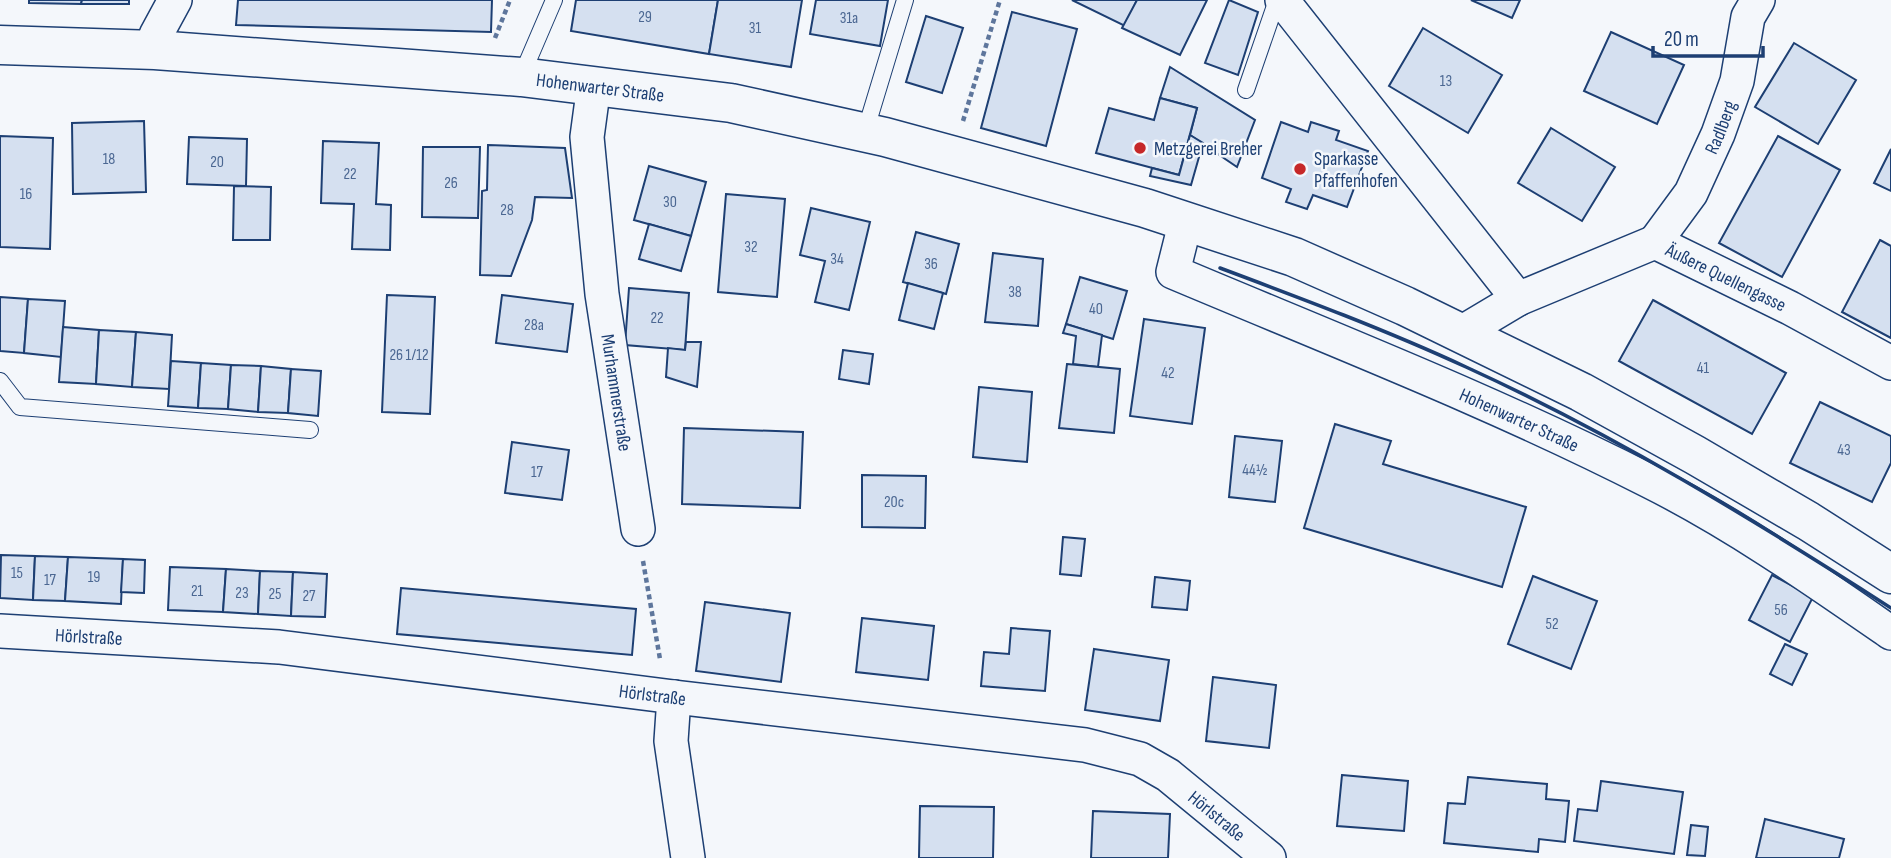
<svg xmlns="http://www.w3.org/2000/svg" width="1891" height="858" viewBox="0 0 1891 858" font-family="'Sofia Sans Condensed',sans-serif">
	<style>
		.building { fill: #d5e0f0; stroke: #1d3f73; stroke-width: 2 }
		.lines { fill: none; stroke-linecap: round; stroke-linejoin: round }
		.service-casing { stroke: #1d3f73; stroke-width: 18 }
		.minor-casing { stroke: #1d3f73; stroke-width: 36 }
		.tertiary-casing { stroke: #1d3f73; stroke-width: 41 }
		.path { stroke: #5e769c; stroke-width: 4.5; stroke-dasharray: 5 3.5; stroke-linecap: butt }
		.service { stroke: #f4f7fb; stroke-width: 16 }
		.minor { stroke: #f4f7fb; stroke-width: 33 }
		.tertiary { stroke: #f4f7fb; stroke-width: 38 }
		.wall { stroke: #1d3f73; stroke-width: 3.5 }
		.poi-dot { fill: #c62828; stroke: #f4f7fb; stroke-width: 2.5 }
		.labels { text-anchor: middle; stroke-width: 5; stroke-linejoin: round; paint-order: stroke }
		.number-label { font-size: 16px; fill: #4b6792 }
		.street-label { font-size: 19px; fill: #1d3f73; stroke: #f4f7fb }
		.poi-label { font-size: 19px; fill: #1d3f73; stroke: #f4f7fb; text-anchor: start }
	</style>
	<rect width="100%" height="100%" fill="#f4f7fb"/>
	<g class="building">
		<polygon points="29,0 82,0 81,4 29,3"/>
		<polygon points="82,0 129,0 129,4 81,4"/>
		<polygon points="238,0 492,0 491,32 236,25"/>
		<polygon points="576,0 718,0 709,54 571,31"/>
		<polygon points="718,0 802,0 791,67 709,54"/>
		<polygon points="816,0 888,0 880,46 810,34"/>
		<polygon points="1072,0 1137,0 1125,26"/>
		<polygon points="1137,0 1207,0 1180,55 1122,28"/>
		<polygon points="1229,0 1258,12 1238,75 1205,63"/>
		<polygon points="1471,0 1520,0 1512,18"/>
		<polygon points="1012,12 1077,29 1046,146 981,128"/>
		<polygon points="926,16 963,28 942,93 906,82"/>
		<polygon points="1423,28 1502,75 1468,133 1389,86"/>
		<polygon points="1611,32 1684,65 1657,124 1584,91"/>
		<polygon points="1794,43 1856,80 1818,144 1755,107"/>
		<polygon points="1170,67 1255,120 1237,167 1190,135 1197,108 1160,98"/>
		<polygon points="1160,98 1197,108 1179,175 1096,153 1109,108 1154,120"/>
		<polygon points="144,121 146,192 73,194 72,123"/>
		<polygon points="1281,122 1308,132 1311,122 1339,131 1336,140 1368,151 1347,207 1313,195 1307,209 1286,202 1291,189 1262,178"/>
		<polygon points="1551,128 1615,167 1582,221 1518,183"/>
		<polygon points="1190,135 1203,143 1191,185 1150,176 1152,168 1179,175"/>
		<polygon points="0,136 53,138 50,249 0,247"/>
		<polygon points="1778,136 1840,170 1782,277 1719,243"/>
		<polygon points="189,137 247,139 246,186 187,184"/>
		<polygon points="323,141 379,143 376,204 391,205 390,250 352,249 354,204 321,203"/>
		<polygon points="488,145 565,148 572,198 535,197 532,220 511,276 480,275 482,191 487,190"/>
		<polygon points="423,147 480,147 478,218 422,217"/>
		<polygon points="1891,149 1891,191 1874,183"/>
		<polygon points="649,166 706,182 691,236 634,220"/>
		<polygon points="234,186 271,187 270,240 233,240"/>
		<polygon points="726,194 785,199 777,297 718,292"/>
		<polygon points="811,208 870,222 849,310 815,302 825,261 800,255"/>
		<polygon points="649,224 691,236 681,271 639,259"/>
		<polygon points="916,232 959,244 946,294 903,282"/>
		<polygon points="1880,240 1891,246 1891,338 1842,312"/>
		<polygon points="993,253 1043,259 1038,326 985,322"/>
		<polygon points="1080,277 1127,291 1113,339 1066,324"/>
		<polygon points="908,283 943,293 934,329 899,320"/>
		<polygon points="629,288 689,293 685,350 625,345"/>
		<polygon points="387,295 435,297 430,414 382,412"/>
		<polygon points="502,295 573,304 567,352 496,343"/>
		<polygon points="0,297 28,299 24,353 0,351"/>
		<polygon points="28,299 65,301 61,357 24,353"/>
		<polygon points="1653,300 1786,373 1752,434 1619,361"/>
		<polygon points="1144,319 1205,328 1192,424 1130,416"/>
		<polygon points="1066,324 1102,335 1098,367 1073,364 1076,336 1063,333"/>
		<polygon points="63,327 99,330 96,384 59,382"/>
		<polygon points="99,330 136,332 132,387 96,384"/>
		<polygon points="136,332 172,335 169,389 132,387"/>
		<polygon points="686,342 701,342 697,387 666,377 668,348 685,350"/>
		<polygon points="843,350 873,354 869,384 839,379"/>
		<polygon points="171,361 201,363 198,408 168,406"/>
		<polygon points="201,363 231,365 228,409 198,408"/>
		<polygon points="1067,364 1120,369 1114,433 1059,428"/>
		<polygon points="231,365 261,366 258,412 228,409"/>
		<polygon points="261,366 291,369 288,413 258,412"/>
		<polygon points="291,369 321,371 318,416 288,413"/>
		<polygon points="979,387 1032,392 1027,462 973,457"/>
		<polygon points="1820,402 1891,436 1891,463 1872,502 1790,463"/>
		<polygon points="1335,424 1391,441 1383,464 1526,507 1502,587 1304,528"/>
		<polygon points="684,428 803,432 800,508 682,504"/>
		<polygon points="1235,436 1282,441 1275,502 1229,497"/>
		<polygon points="512,442 569,450 562,500 505,493"/>
		<polygon points="862,475 926,476 925,528 862,527"/>
		<polygon points="1063,537 1085,539 1081,576 1060,574"/>
		<polygon points="1,555 35,556 33,600 0,598"/>
		<polygon points="35,556 68,557 65,601 33,600"/>
		<polygon points="68,557 123,559 121,604 65,601"/>
		<polygon points="123,559 145,560 144,593 121,592"/>
		<polygon points="170,567 226,569 223,612 168,610"/>
		<polygon points="226,569 260,571 258,614 223,612"/>
		<polygon points="260,571 293,572 291,616 258,614"/>
		<polygon points="293,572 327,574 325,617 291,616"/>
		<polygon points="1772,575 1813,597 1790,642 1749,620"/>
		<polygon points="1533,576 1597,601 1571,669 1508,644"/>
		<polygon points="1155,577 1190,581 1187,610 1152,607"/>
		<polygon points="401,588 636,609 632,655 397,634"/>
		<polygon points="705,602 790,613 781,682 696,671"/>
		<polygon points="862,618 934,626 928,680 856,672"/>
		<polygon points="1011,628 1050,631 1045,691 981,686 984,652 1009,654"/>
		<polygon points="1785,644 1807,654 1792,685 1770,674"/>
		<polygon points="1094,649 1169,660 1160,721 1085,710"/>
		<polygon points="1213,677 1276,685 1269,748 1206,741"/>
		<polygon points="1342,775 1408,781 1404,831 1337,826"/>
		<polygon points="1468,777 1547,784 1546,799 1569,801 1565,842 1539,839 1538,852 1444,843 1448,803 1465,804"/>
		<polygon points="1601,781 1683,792 1674,854 1574,841 1578,809 1597,811"/>
		<polygon points="920,806 994,807 993,858 919,858"/>
		<polygon points="1093,811 1170,814 1168,858 1091,858"/>
		<polygon points="1765,819 1844,839 1839,858 1756,858"/>
		<polygon points="1691,825 1708,827 1705,856 1687,855"/>
	</g>
	<g class="lines">
		<g class="service-casing">
			<g id="service">
				<polyline points="521,77 554,0"/>
				<polyline points="1246,90 1277,0"/>
				<polyline points="865,132 905,0"/>
				<polyline points="0,381 20,407 310,430"/>
			</g>
		</g>
		<g class="minor-casing">
			<g id="minor">
				<polyline points="1282,0 1518,299"/>
				<polyline points="155,50 156,35 175,0"/>
				<path id="s1" d="M 594,85 L 587,137 L 602,294 L 638,529"/>
				<path id="s2" d="M 1186,220 L 1173,272 C 1332,339 1494,402 1649,481 C 1733,523 1813,579 1891,633"/>
				<path id="s3" d="M 1655,242 L 1691,193 L 1718,134 L 1737,81 L 1748,17 L 1758,0"/>
				<path id="s4" d="M 1461,333 L 1518,299 L 1655,242 L 1790,308 L 1891,363"/>
				<path id="s5" d="M 0,631 L 279,647 L 674,697 L 1085,745 L 1140,759 L 1168,775 L 1269,858"/>
				<polyline points="674,697 671,741 688,858"/>
			</g>
		</g>
		<g class="tertiary-casing">
			<g id="tertiary">
				<path id="s6" d="M 0,45 L 155,50 L 521,77 L 731,103 L 885,137 L 1145,208 L 1294,257 L 1405,306 L 1581,392 L 1695,455 L 1808,521 L 1891,574"/>
			</g>
		</g>
		<g class="path">
			<polyline points="495,38 510,0"/>
			<polyline points="963,121 1000,0"/>
			<polyline points="643,561 660,659"/>
		</g>
		<use href="#service" class="service"/>
		<use href="#minor" class="minor"/>
		<use href="#tertiary" class="tertiary"/>
		<path class="wall" d="M 1220,268 C 1303,299 1386,330 1466,367 C 1615,435 1754,520 1891,608"/>
	</g>
	<g class="poi-dot">
		<circle cx="1140" cy="148" r="7"/>
		<circle cx="1300" cy="169" r="7"/>
	</g>
	<g class="labels">
		<g class="number-label">
			<text x="645" y="22">29</text>
			<text x="849" y="23">31a</text>
			<text x="755" y="33">31</text>
			<text x="1446" y="86">13</text>
			<text x="109" y="164">18</text>
			<text x="217" y="167">20</text>
			<text x="350" y="179">22</text>
			<text x="451" y="188">26</text>
			<text x="26" y="199">16</text>
			<text x="670" y="207">30</text>
			<text x="507" y="215">28</text>
			<text x="751" y="252">32</text>
			<text x="837" y="264">34</text>
			<text x="931" y="269">36</text>
			<text x="1015" y="297">38</text>
			<text x="1096" y="314">40</text>
			<text x="657" y="323">22</text>
			<text x="534" y="330">28a</text>
			<text x="409" y="360">26 1/12</text>
			<text x="1703" y="373">41</text>
			<text x="1168" y="378">42</text>
			<text x="1844" y="455">43</text>
			<text x="1255" y="475">44½</text>
			<text x="537" y="477">17</text>
			<text x="894" y="507">20c</text>
			<text x="17" y="578">15</text>
			<text x="94" y="582">19</text>
			<text x="50" y="585">17</text>
			<text x="197" y="596">21</text>
			<text x="242" y="598">23</text>
			<text x="275" y="599">25</text>
			<text x="309" y="601">27</text>
			<text x="1781" y="615">56</text>
			<text x="1552" y="629">52</text>
		</g>
		<g class="street-label">
			<text dy="7" stroke="none"><textPath href="#s6" startOffset="602">Hohenwarter Straße</textPath></text>
			<text dy="7" stroke="none"><textPath href="#s3" startOffset="133">Radlberg</textPath></text>
			<text dy="7" stroke="none"><textPath href="#s4" startOffset="294">Äußere Quellengasse</textPath></text>
			<text dy="7" stroke="none"><textPath href="#s1" startOffset="310">Murhammerstraße</textPath></text>
			<text dy="7" stroke="none"><textPath href="#s2" startOffset="430">Hohenwarter Straße</textPath></text>
			<text dy="7" stroke="none"><textPath href="#s5" startOffset="89">Hörlstraße</textPath></text>
			<text dy="7" stroke="none"><textPath href="#s5" startOffset="656">Hörlstraße</textPath></text>
			<text dy="7" stroke="none"><textPath href="#s5" startOffset="1244">Hörlstraße</textPath></text>
		</g>
		<g class="poi-label">
			<text x="1154" y="155">Metzgerei Breher</text>
			<text x="1314" y="165">Sparkasse<tspan x="1314" dy="22">Pfaffenhofen</tspan></text>
		</g>
	</g>
	<path d="M1653 46v10h110v-10" fill="none" stroke="#1d3f73" stroke-width="3.5"/>
	<text x="1664" y="46" font-size="21" fill="#1d3f73" stroke="#f4f7fb" stroke-width="5" paint-order="stroke">20 m</text>
</svg>
